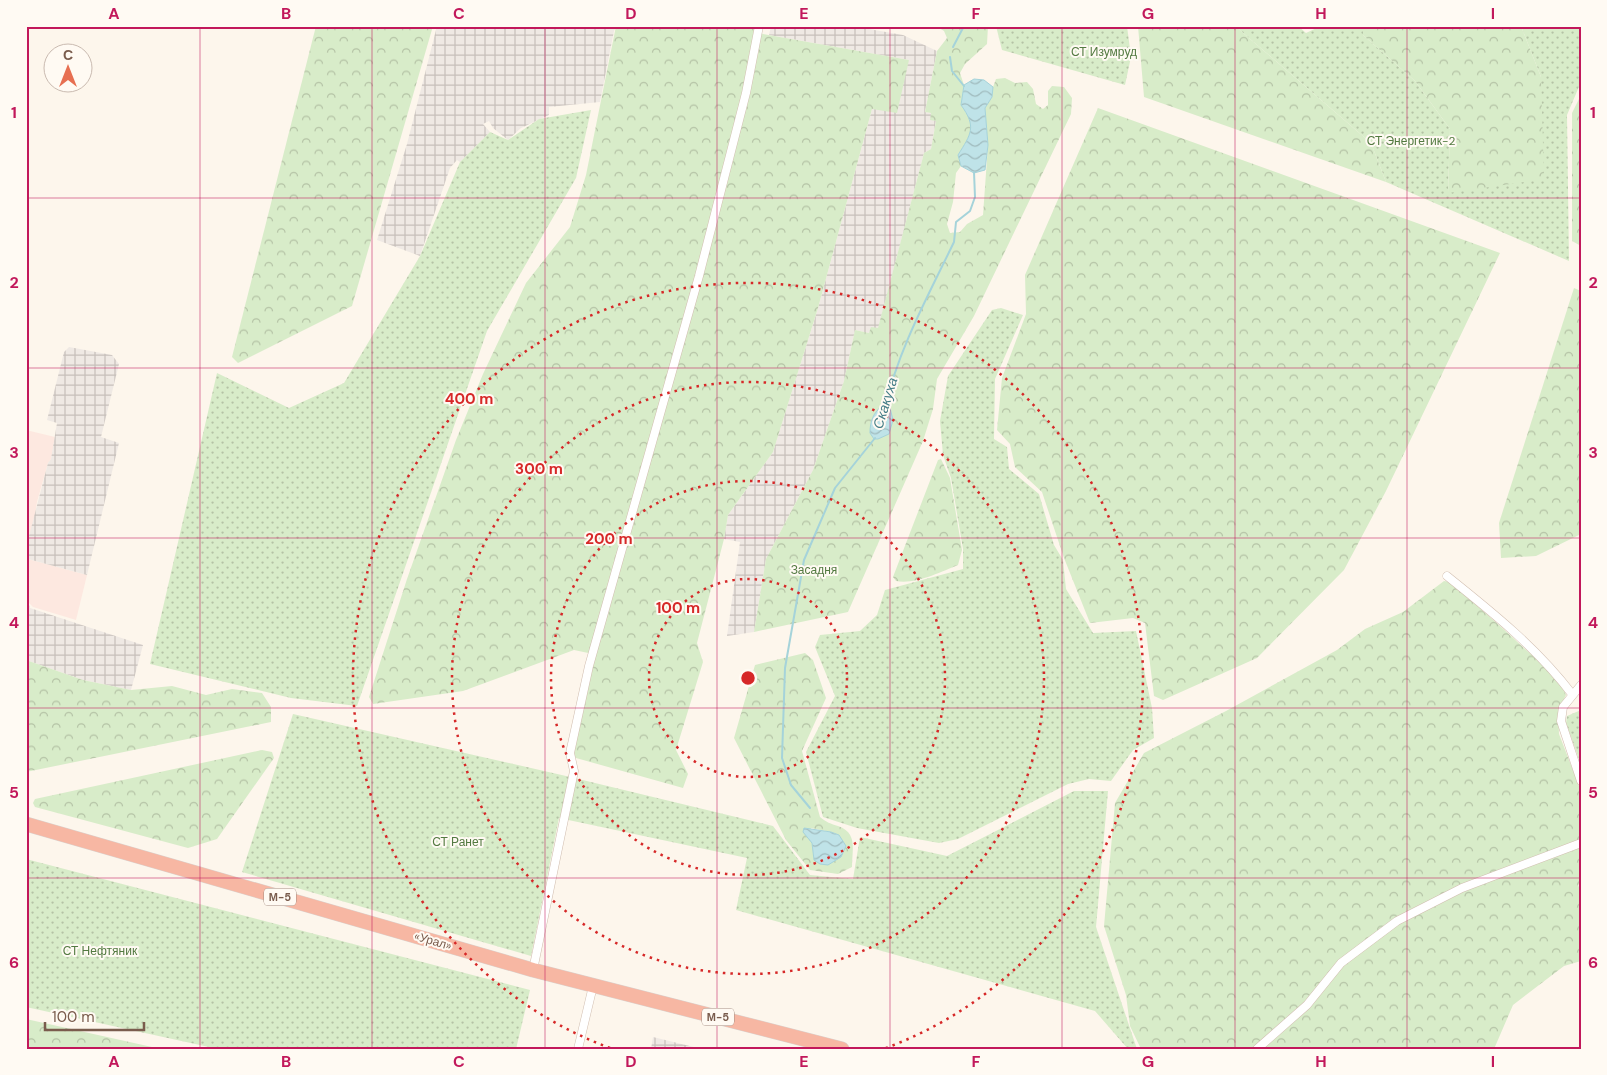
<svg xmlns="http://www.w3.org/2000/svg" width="1607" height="1075" viewBox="0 0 1607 1075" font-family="'DM Sans',sans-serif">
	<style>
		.commercial { fill: #fde8e0 }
		.industrial { fill: url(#industrial-grid) }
		.grass { fill: url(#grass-dots) }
		.forest { fill: url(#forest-crowns); fill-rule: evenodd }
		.water { fill: url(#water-waves); stroke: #a5d3da }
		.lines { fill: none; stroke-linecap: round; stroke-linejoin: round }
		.stream { stroke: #a5d3da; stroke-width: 2 }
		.street-casing { stroke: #d1beb0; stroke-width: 9 }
		.highway-casing { stroke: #dad1cd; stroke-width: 15 }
		.street { stroke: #fff; stroke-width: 8 }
		.highway { stroke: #f7b7a3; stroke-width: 14 }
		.grid { fill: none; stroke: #c2185b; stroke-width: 1; stroke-opacity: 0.55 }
		.ring { fill: none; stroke: #d62828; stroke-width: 2.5; stroke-dasharray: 2.5 5 }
		.labels { text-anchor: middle; stroke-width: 4; stroke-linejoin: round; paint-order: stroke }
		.shield { fill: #fffaf3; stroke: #a28b7f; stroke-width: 1 }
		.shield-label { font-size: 11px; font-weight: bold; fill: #7a5c4d }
		.park-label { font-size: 12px; fill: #537a41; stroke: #fffaf3 }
		.street-label { font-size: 12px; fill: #7a5c4d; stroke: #fffaf3 }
		.water-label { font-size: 14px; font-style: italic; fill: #437c86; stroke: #fffaf3 }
		.centre { fill: #d62828; stroke: #fffaf3; stroke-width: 2.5 }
		.ring-label { font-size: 15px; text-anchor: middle; font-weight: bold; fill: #d62828; stroke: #fffaf3; stroke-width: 4; stroke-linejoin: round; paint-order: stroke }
		.neatline { fill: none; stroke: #c2185b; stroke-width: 2 }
		.grid-label { font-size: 16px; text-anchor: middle; font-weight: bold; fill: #c2185b }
	</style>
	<defs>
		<pattern id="industrial-grid" width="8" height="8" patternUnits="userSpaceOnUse" patternTransform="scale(1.25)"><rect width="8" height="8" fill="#efe9e4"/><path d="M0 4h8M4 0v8" fill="none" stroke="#c7c0bb"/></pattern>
		<pattern id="grass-dots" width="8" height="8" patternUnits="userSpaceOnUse" patternTransform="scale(1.25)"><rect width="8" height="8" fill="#d8ecc9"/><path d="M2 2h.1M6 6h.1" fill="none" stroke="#b4c2a5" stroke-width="1.8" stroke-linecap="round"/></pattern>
		<pattern id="forest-crowns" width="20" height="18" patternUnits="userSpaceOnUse" patternTransform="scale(1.25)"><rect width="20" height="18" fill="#d8ecc9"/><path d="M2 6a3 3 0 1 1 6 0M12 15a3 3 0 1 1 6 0" fill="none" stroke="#b4c2a5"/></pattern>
		<pattern id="water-waves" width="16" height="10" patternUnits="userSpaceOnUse" patternTransform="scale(1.25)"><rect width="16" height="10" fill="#bfe3e8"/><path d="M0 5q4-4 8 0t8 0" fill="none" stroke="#a0bbbe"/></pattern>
	</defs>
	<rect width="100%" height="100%" fill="#fdf6ec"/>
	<polygon class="commercial" points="26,430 55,437 51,459 48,463 37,502 28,559 87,575 76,620 33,607 29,603 26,603"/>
	<g class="industrial">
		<polygon points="437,26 615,26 600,102 549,107 549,115 521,128 508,140 493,128 489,121 483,124 490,132 460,162 457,160 450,168 420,256 377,240 407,144"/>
		<polygon points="771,26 852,26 903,35 937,51 925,112 931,113 936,120 931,149 924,153 878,329 869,333 855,330 844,381 813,470 766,559 754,632 727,636 740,542 724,539 728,515 773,452 818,308 872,109 909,60 769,35"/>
		<polygon points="69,347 112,355 119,364 101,437 119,443 87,575 28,559 28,540 48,463 51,459 57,423 47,420 64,352"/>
		<polygon points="26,605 30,606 30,608 143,645 131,690 83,680 26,660"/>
		<polygon points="653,1037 702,1049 651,1049"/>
	</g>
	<g class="grass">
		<polygon points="996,26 1127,26 1131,57 1125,85 1002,50"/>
		<polygon points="1235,26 1298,26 1306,33 1321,26 1363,26 1363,35 1415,81 1450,129 1448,192 1541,77 1521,26 1581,26 1581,82 1567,115 1569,261 1386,182 1371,143"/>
		<polygon points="591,110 576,178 487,331 357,706 291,698 150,664 217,373 289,408 344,383 420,256 460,162 490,132 508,140 539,119"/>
		<polygon points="1001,308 1023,315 995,379 994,439 1007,447 1009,469 1039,494 1054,545 1063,560 1066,589 1093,633 1136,631 1152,708 1154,738 1133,750 1111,781 1089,779 1068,784 958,839 939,843 857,828 823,817 806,752 835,696 815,647 820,635 860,631 877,615 885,590 963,569 963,549 951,478 943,455 940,421 948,376 992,310"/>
		<polygon points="1581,710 1581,765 1566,723 1567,716"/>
		<polygon points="293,714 566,776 773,826 810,875 853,879 860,837 947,856 1074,791 1108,791 1096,927 1137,1049 1128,1049 1095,1011 736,910 747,858 559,818 531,956 242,872"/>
		<polygon points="26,859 530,990 516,1049 218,1049 26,1007"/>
	</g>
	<g class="forest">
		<polygon points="316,26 433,26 352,306 238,363 232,357"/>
		<polygon points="616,26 750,26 763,34 909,60 897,113 872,109 818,308 773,452 728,515 724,539 697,643 703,662 676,750 688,774 683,788 576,758 571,753 593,654 574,650 463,691 373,704 369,697 407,579 456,440 483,374 526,283 570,227 586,175"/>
		<path d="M 936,26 L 988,26 L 987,44 L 965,64 L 960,73 L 964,85 L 961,105 C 977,127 972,134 958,155 L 961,166 L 956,173 L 953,202 L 947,224 L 950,233 L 960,232 L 967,224 L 983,215 L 988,145 L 985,108 L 992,97 L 993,87 L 996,79 L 1005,78 L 1015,83 L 1027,82 L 1033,89 L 1036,104 L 1043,109 L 1048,105 L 1048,91 L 1052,86 L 1064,87 L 1072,98 L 1071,114 L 974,316 L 937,379 L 933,409 L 923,441 L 848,612 L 754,632 L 766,559 L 813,470 L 844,381 L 855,330 L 869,333 L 871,327 L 878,328 L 924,153 L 931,149 L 936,121 L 930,120 L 931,113 L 925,112 L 937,51 L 947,38 L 944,31 Z"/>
		<polygon points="1138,26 1235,26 1371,143 1386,182 1144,97"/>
		<polygon points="1363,26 1521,26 1541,77 1544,179 1448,193 1450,129 1415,81 1363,35"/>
		<polygon points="1581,95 1581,246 1572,241 1572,113"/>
		<polygon points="1098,108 1500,253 1386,491 1344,570 1257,658 1163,700 1154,696 1145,623 1133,618 1090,623 1064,558 1042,492 1015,467 1010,444 997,430 1002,378 1026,314 1025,275"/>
		<polygon points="1574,288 1581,291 1581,534 1536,556 1501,558 1499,523"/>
		<path d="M 941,459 L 950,478 L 962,550 L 958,565 C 941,572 914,585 896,581 L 893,577 L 938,460 Z"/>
		<path d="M 1444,581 L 1450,582 C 1475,604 1501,626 1525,649 C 1540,662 1559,676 1566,695 L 1558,710 L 1559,734 L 1581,791 L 1581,883 L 1578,885 L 1581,892 L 1581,961 L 1564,966 L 1513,1005 L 1494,1049 L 1141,1049 L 1130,1026 L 1126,995 L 1104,926 L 1115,803 L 1144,753 L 1226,711 L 1337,650 L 1365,629 L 1403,612 Z"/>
		<path d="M 805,653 L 813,660 L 826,698 L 802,751 L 820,817 C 826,822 831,824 838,826 C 858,833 852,849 852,867 L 838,874 L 810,870 L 786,840 L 734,738 L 755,665 ZM 811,828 L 831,832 L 839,835 L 814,860 Z"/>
		<polygon points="26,660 83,680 131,690 172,686 206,695 232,689 262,693 271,707 271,722 26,772"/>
		<polygon points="262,750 272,752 274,758 217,839 188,848 35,807 33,803 35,799"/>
		<polygon points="26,1019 161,1049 26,1049"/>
	</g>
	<g class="water">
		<path d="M 974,79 L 984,80 L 993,87 L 992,97 L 985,108 L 988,145 L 985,170 L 974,173 L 961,166 L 958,155 C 971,134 977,127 961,105 L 964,85 Z"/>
		<path d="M 883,405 L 890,408 L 893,420 L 889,434 L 878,439 L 874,439 L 870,433 C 870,421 873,413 883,405 Z"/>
		<polygon points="804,828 831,832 839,835 846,846 841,857 828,865 820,864 814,860 812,843 803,832"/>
	</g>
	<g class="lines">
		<g class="stream">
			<polyline points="953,47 964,26"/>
			<polyline points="950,57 952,71 964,86"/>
			<path d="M 885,408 C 898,350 928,296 954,242 L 956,222 L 970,211 L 975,197 L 974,172"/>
			<polyline points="810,808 791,785 782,758 785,668 804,560 835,488 875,438"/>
		</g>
		<g class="street-casing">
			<g id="street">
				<path d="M 1447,576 C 1492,612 1537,648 1572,694"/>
				<polyline points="1581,685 1563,707 1561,721 1581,781"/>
				<polyline points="533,970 574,771 570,753 589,666 699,276 746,93 759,26"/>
				<polyline points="578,1049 593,986"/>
				<polyline points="1257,1049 1307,1005 1341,963 1397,921 1462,888 1581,843"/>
			</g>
		</g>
		<g class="highway-casing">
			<polyline id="highway" points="26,824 533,970 842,1049"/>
		</g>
		<use href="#street" class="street"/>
		<use href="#highway" class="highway"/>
	</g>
	<path class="grid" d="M 200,26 L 200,1049M 372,26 L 372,1049M 545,26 L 545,1049M 717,26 L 717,1049M 890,26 L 890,1049M 1062,26 L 1062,1049M 1235,26 L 1235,1049M 1407,26 L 1407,1049M 26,198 L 1581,198M 26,368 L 1581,368M 26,538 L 1581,538M 26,708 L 1581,708M 26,878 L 1581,878"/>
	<g class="ring">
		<circle cx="748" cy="678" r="99"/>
		<circle cx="748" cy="678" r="197"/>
		<circle cx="748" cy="678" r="296"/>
		<path d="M610 1048A395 395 0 1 1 886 1048"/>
	</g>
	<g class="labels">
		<g class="shield">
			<rect x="264" y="888.5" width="32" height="17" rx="4"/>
			<rect x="702" y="1008.5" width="32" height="17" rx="4"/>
		</g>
		<g class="shield-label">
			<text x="280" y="901">М-5</text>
			<text x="718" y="1021">М-5</text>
		</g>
		<g class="park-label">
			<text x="1104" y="56">СТ Изумруд</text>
			<text x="1411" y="145">СТ Энергетик-2</text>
			<text x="814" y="574">Засадня</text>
			<text x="458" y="846">СТ Ранет</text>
			<text x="100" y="955">СТ Нефтяник</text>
		</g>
		<g class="street-label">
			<text transform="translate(433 941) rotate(16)" y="4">«Урал»</text>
		</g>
		<g class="water-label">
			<text transform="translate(885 403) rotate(-73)" y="5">Скакуха</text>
		</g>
	</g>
	<circle cx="748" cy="678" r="8" class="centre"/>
	<g class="ring-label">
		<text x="469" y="404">400 m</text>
		<text x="539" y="474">300 m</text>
		<text x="609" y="544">200 m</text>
		<text x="678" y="613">100 m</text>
	</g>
	<rect width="1607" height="1075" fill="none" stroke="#fffaf3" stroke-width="55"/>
	<g transform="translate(68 68)"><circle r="24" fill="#fffaf3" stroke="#cabbb1"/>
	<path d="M0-4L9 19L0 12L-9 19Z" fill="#e76f51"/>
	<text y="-8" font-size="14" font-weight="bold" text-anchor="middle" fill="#7a5c4d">С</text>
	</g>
	<path d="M45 1022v8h99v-8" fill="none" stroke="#7a5c4d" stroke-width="2.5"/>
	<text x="52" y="1022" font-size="15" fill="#7a5c4d" stroke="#fffaf3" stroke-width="4" paint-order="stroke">100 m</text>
	<rect x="28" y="28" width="1552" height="1020" class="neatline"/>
	<g class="grid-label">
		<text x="114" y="19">A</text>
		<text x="286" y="19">B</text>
		<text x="459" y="19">C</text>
		<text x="631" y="19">D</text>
		<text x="804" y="19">E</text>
		<text x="976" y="19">F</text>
		<text x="1148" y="19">G</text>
		<text x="1321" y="19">H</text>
		<text x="1493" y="19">I</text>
		<text x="14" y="118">1</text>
		<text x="1593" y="118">1</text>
		<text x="14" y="288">2</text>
		<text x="1593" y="288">2</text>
		<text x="14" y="458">3</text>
		<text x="1593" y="458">3</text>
		<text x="14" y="628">4</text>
		<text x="1593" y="628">4</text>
		<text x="14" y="798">5</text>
		<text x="1593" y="798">5</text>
		<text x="14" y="968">6</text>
		<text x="1593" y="968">6</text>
		<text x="114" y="1067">A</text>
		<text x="286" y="1067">B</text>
		<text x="459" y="1067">C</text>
		<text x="631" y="1067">D</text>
		<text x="804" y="1067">E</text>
		<text x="976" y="1067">F</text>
		<text x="1148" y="1067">G</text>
		<text x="1321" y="1067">H</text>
		<text x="1493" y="1067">I</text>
	</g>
</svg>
